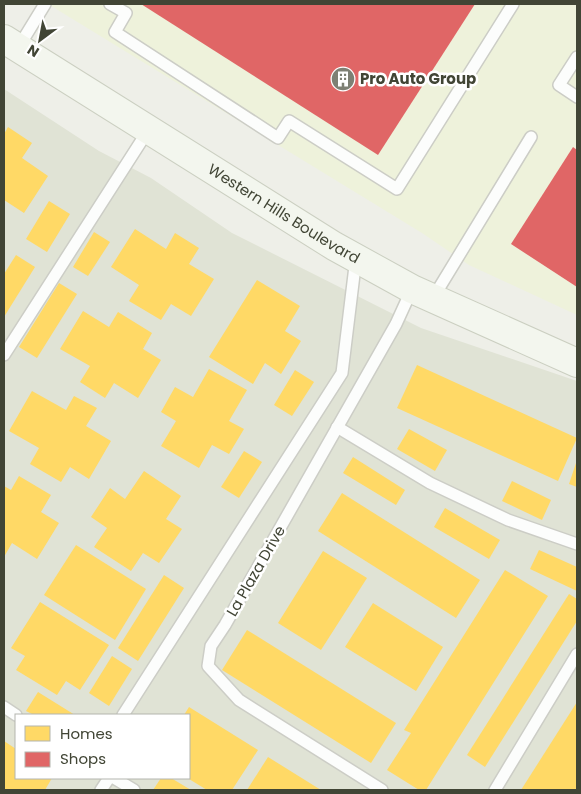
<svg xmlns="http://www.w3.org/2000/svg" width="581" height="794" viewBox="0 0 581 794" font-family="Poppins,sans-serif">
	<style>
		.residential { fill: #e0e3d5; fill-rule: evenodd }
		.commercial { fill: #eef2db }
		.homes { fill: #ffd966 }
		.shops { fill: #e06666 }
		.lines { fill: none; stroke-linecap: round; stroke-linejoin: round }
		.lane-casing { stroke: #cccdc6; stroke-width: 14 }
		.secondary-casing { stroke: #cbcfc1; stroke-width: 30 }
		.lane { stroke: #fcfdfc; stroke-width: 11 }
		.secondary { stroke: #f3f6ee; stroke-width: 28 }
		.labels { text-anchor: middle; stroke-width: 5; stroke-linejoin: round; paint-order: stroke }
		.poi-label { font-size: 15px; font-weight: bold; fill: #414535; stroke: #fff; text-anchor: start }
		.street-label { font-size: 15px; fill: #414535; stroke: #fff }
	</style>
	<rect width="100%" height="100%" fill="#eeefe8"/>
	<path class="residential" d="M 4,89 L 99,151 L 151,178 L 232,233 L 421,328 L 577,381 L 577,790 L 4,790 ZM 16,715 L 189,715 L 189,778 L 16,778 Z"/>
	<polygon class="commercial" points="48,4 577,4 577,315 469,265 422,233"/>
	<g class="homes">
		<polygon points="8,127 32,143 22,158 48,176 24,213 4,200 4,134"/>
		<polygon points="49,201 70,214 47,252 26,239"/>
		<polygon points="135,229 166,249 175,233 199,248 189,264 214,279 191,316 171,304 161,320 129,301 139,285 111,267"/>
		<polygon points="94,232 110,242 88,276 73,267"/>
		<polygon points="16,255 35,267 4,317 4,274"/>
		<polygon points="257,280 300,306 285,331 301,341 281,374 265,363 253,384 209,357"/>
		<polygon points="59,283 77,294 37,358 19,347"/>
		<polygon points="83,311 109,327 118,312 152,333 143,349 161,360 138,398 114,383 105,398 80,382 90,366 60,349"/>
		<polygon points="417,365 577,438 558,481 397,408"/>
		<polygon points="209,369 247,390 229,421 244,429 229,454 212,445 199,468 161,446 176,421 161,412 175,387 193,397"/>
		<polygon points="295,370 314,382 292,416 274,405"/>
		<polygon points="32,391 66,410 74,396 97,408 86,426 111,441 89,479 70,467 61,482 30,464 39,448 9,431"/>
		<polygon points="409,429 447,450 435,471 397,449"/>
		<polygon points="244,451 262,462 239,498 221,487"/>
		<polygon points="353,457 405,490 396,505 343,473"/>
		<polygon points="577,460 577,487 569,484"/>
		<polygon points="144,471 181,496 166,519 182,529 159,563 143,553 131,571 94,547 107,528 91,517 110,488 125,499"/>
		<polygon points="19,476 51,495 41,512 59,523 37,559 12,543 4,557 4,486 11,490"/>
		<polygon points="512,481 551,500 542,520 502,501"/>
		<polygon points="342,493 480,580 456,618 318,531"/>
		<polygon points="445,508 500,540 489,559 434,527"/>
		<polygon points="76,545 146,589 115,640 44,595"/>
		<polygon points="539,550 577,567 577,591 530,569"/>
		<polygon points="323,551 367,578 321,650 278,623"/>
		<polygon points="505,570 548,596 426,790 419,790 387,770 411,733 404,730"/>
		<polygon points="164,575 184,588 138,661 118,648"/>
		<polygon points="569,594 577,599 577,621 485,767 467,755"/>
		<polygon points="40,602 109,645 80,690 66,681 57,695 16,670 25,656 11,648"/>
		<polygon points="373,603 443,647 416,691 345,647"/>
		<polygon points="247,630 396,723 371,763 222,670"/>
		<polygon points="112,656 132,669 109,706 89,693"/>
		<polygon points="38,692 75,715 34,715 26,711"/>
		<polygon points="577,702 577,790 521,790"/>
		<polygon points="189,707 258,750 232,790 207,790 189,779 189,715 184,715"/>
		<polygon points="4,741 16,749 16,778 52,778 45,790 4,790"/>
		<polygon points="268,757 321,790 247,790"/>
		<polygon points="161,778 171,778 191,790 153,790"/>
	</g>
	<g class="shops">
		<polygon points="141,4 475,4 378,155"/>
		<polygon points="573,147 577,150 577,287 511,244"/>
	</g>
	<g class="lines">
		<g class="lane-casing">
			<g id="lane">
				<polyline points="110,4 126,13 115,32 278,138 289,121 397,189 513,4"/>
				<polyline points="18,48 45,4"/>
				<polyline points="577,57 559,85 577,97"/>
				<polyline points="433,298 531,137"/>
				<polyline points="4,355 149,129"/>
				<polyline points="337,427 430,483 508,520 577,544"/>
				<polyline points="4,707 16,715"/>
				<polyline points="123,715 342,373 356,258"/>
				<polyline points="114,778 134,790"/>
				<polyline points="101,790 109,778"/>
				<polyline points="382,790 239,700 208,666 211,646 225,625 396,324 412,289"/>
				<polyline points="495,790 577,654"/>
			</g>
		</g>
		<g class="secondary-casing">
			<g id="secondary">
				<path id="s1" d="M 4,39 L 334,246 L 412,289 L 577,363"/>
			</g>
		</g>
		<use href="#lane" class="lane"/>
		<use href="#secondary" class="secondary"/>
	</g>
	<defs>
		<g id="building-disc" transform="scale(1.25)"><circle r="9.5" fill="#7e8074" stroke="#fff"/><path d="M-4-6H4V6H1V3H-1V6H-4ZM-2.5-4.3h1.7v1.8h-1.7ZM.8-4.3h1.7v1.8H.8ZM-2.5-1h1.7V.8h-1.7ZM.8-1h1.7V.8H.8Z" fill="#fff"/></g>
	</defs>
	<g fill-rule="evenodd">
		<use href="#building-disc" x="343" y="79"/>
	</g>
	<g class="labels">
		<g class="poi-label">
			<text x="360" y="84">Pro Auto Group</text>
		</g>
		<g class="street-label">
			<text dy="5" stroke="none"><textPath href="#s1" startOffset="330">Western Hills Boulevard</textPath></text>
			<text transform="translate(256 571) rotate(-60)" y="5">La Plaza Drive</text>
		</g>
	</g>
	<rect width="581" height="794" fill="none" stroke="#414535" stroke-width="10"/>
	<rect x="15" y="714" width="175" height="65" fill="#ffffff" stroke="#b3b5ae"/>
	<rect x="25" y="726" width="25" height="15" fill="#ffd966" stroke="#b3b5ae"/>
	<text x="60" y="739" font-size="15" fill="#414535">Homes</text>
	<rect x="25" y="752" width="25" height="15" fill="#e06666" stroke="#b3b5ae"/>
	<text x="60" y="764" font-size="15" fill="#414535">Shops</text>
	<g transform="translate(40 40) rotate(212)" stroke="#ffffff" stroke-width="4" paint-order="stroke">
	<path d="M0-4L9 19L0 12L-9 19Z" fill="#414535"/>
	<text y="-8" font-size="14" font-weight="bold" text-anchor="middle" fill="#414535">N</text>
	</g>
</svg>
